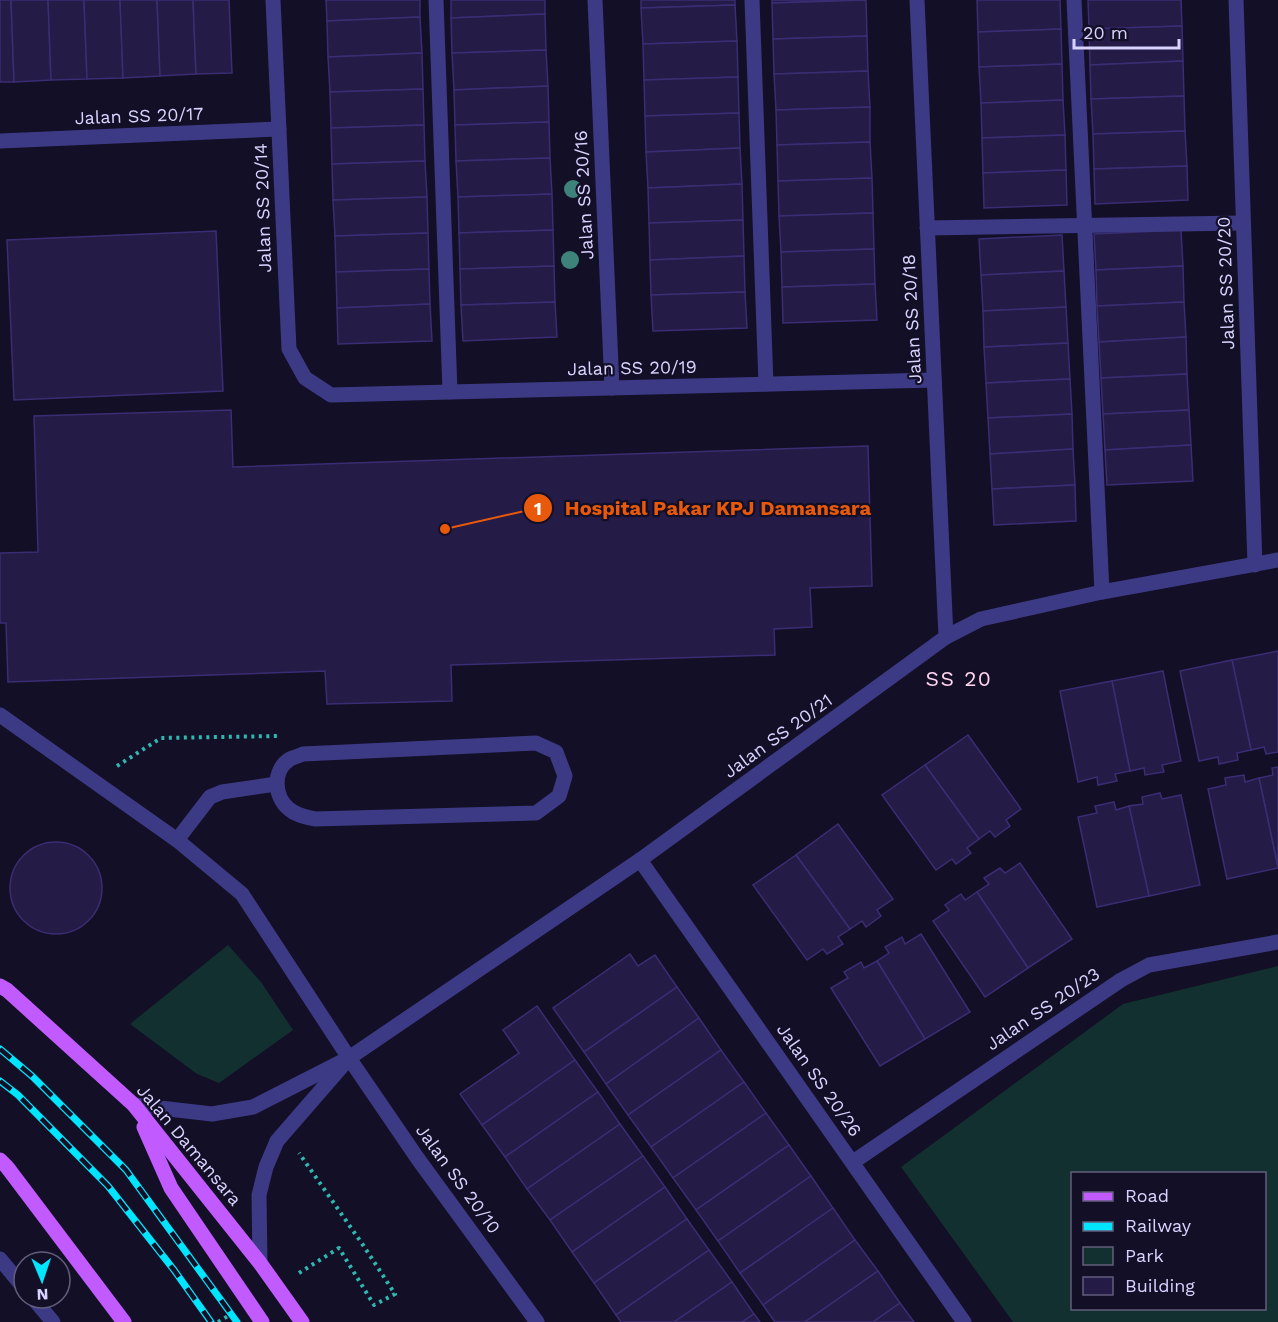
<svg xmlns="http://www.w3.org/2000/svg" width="1278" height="1322" viewBox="0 0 1278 1322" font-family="'Work Sans',sans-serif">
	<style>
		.green { fill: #12302f; fill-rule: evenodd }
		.building { fill: #241b47; stroke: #3b2d73; stroke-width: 1.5 }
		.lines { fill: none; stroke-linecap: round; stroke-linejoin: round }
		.path { stroke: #2fb8b0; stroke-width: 4; stroke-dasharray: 3 4.5; stroke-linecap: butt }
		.minor { stroke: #3d3a85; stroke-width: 15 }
		.major { stroke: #c25bff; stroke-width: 15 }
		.rail-casing { stroke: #00e5ff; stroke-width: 7 }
		.rail { stroke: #130f26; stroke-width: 4.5; stroke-dasharray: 14; stroke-linecap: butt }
		.tree { fill: #3d827b }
		.labels { text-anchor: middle; stroke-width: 4.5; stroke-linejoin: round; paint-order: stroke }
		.street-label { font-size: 18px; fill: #d9d4ff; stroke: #130f26 }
		.quarter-label { font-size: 21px; letter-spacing: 1.5px; fill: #ffd6f0; stroke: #130f26 }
		.leader { fill: none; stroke: #e8590c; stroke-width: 2 }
		.callout-dot { fill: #e8590c; stroke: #130f26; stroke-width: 2 }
		.mark-label { font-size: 18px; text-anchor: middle; font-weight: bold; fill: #fff }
		.callout-label { font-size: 20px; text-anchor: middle; font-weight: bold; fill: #e8590c; stroke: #130f26; stroke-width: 4.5; stroke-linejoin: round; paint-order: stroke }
	</style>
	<rect width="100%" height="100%" fill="#130f26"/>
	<g class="green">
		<polygon points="228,945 261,982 293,1030 219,1083 197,1074 130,1024"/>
		<path d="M 1278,966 L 1278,1322 L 1013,1322 L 901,1167 L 1123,1004 ZM 1072,1174 L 1264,1174 L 1264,1308 L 1072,1308 Z"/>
	</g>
	<g class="building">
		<polygon points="0,0 11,0 14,82 0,82"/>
		<polygon points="11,0 48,0 51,80 14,82"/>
		<polygon points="48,0 84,0 87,79 51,80"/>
		<polygon points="84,0 120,0 123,78 87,79"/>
		<polygon points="120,0 157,0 160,76 123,78"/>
		<polygon points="157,0 193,0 196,74 160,76"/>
		<polygon points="193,0 229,0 232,73 196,74"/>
		<polygon points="326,0 420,0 420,17 327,21"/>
		<polygon points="451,0 545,0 545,14 451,18"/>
		<polygon points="641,0 735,0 735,5 641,8"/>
		<polygon points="772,0 866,0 772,3"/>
		<polygon points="866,0 867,36 773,39 772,3"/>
		<polygon points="977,0 1060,0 1061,29 978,32"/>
		<polygon points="1088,0 1181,0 1182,26 1089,29"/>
		<polygon points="735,5 737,41 643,44 641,8"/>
		<polygon points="545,14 546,50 452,53 451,18"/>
		<polygon points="420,17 422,53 328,57 327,21"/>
		<polygon points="1182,26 1183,61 1090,65 1089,29"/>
		<polygon points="1061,29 1062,64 979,67 978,32"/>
		<polygon points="867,36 868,71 774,74 773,39"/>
		<polygon points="737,41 738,77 644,80 643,44"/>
		<polygon points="546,50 548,86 454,90 452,53"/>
		<polygon points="422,53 423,89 330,92 328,57"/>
		<polygon points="1183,61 1184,96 1091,99 1090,65"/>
		<polygon points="1062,64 1063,100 981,103 979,67"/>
		<polygon points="868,71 870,107 776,110 774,74"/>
		<polygon points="738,77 739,113 645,116 644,80"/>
		<polygon points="548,86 549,122 455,125 454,90"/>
		<polygon points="423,89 424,125 331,128 330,92"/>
		<polygon points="1184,96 1185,131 1093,134 1091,99"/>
		<polygon points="1063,100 1065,135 982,138 981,103"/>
		<polygon points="870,107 870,142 777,145 776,110"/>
		<polygon points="739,113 740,148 646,152 645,116"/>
		<polygon points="549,122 550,158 456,161 455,125"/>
		<polygon points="424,125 425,161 332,164 331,128"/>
		<polygon points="1185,131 1187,166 1094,169 1093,134"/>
		<polygon points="1065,135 1066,170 983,173 982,138"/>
		<polygon points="870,142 872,178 778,181 777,145"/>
		<polygon points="740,148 742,184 648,188 646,152"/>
		<polygon points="550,158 552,194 458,197 456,161"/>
		<polygon points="425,161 427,197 333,200 332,164"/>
		<polygon points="1187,166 1188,200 1095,204 1094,169"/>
		<polygon points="1066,170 1067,205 984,208 983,173"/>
		<polygon points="872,178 873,213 779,216 778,181"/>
		<polygon points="742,184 743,220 649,223 648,188"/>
		<polygon points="552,194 553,230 459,233 458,197"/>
		<polygon points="427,197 428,233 335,236 333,200"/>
		<polygon points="873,213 874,249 781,252 779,216"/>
		<polygon points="743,220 744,256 650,260 649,223"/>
		<polygon points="553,230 554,266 460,269 459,233"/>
		<polygon points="1181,230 1183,266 1096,270 1094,234"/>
		<polygon points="216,231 223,391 14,400 7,240"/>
		<polygon points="428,233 429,269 336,272 335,236"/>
		<polygon points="1062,235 1064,271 981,275 979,239"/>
		<polygon points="874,249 875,284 782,287 781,252"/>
		<polygon points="744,256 745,292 651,295 650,260"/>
		<polygon points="554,266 555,302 461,305 460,269"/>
		<polygon points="1183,266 1184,302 1097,306 1096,270"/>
		<polygon points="429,269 430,304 337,308 336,272"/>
		<polygon points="1064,271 1066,307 983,311 981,275"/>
		<polygon points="875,284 877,320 783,323 782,287"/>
		<polygon points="745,292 747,328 653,331 651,295"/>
		<polygon points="555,302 557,337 463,341 461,305"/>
		<polygon points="1184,302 1186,337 1099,342 1097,306"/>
		<polygon points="430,304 432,341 338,344 337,308"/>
		<polygon points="1066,307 1068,343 984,347 983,311"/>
		<polygon points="1186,337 1187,374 1101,378 1099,342"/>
		<polygon points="1068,343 1070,379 986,383 984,347"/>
		<polygon points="1187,374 1189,410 1103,414 1101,378"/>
		<polygon points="1070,379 1072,414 988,418 986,383"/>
		<polygon points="231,410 233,467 868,446 872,586 810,588 812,627 774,629 775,655 451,665 452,701 327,704 325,671 8,682 6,623 0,623 0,553 38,552 34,416"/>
		<polygon points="1189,410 1191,445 1105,450 1103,414"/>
		<polygon points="1072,414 1073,449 990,454 988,418"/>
		<polygon points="1191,445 1193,481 1107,485 1105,450"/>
		<polygon points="1073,449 1075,485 992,489 990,454"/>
		<polygon points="1075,485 1076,521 994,525 992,489"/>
		<polygon points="1278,651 1278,752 1266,754 1264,747 1251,750 1232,660"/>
		<polygon points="1232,660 1251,750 1237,753 1238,760 1219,764 1218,757 1199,761 1180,671"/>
		<polygon points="1163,671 1181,761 1162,765 1164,772 1145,775 1144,768 1130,771 1112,681"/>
		<polygon points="1112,681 1130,771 1115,774 1117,781 1098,785 1097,777 1078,782 1060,691"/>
		<polygon points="968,735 1021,809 1006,820 1010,826 995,837 990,831 979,839 925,765"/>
		<polygon points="925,765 979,839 967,848 971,853 956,864 952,859 936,870 882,795"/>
		<polygon points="1278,767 1278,866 1259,778 1273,775 1272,768"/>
		<polygon points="1244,775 1245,782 1259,778 1278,868 1227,879 1208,789 1226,785 1225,778"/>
		<polygon points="1160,793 1162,799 1181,795 1200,885 1149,896 1129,806 1143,804 1142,797"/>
		<polygon points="1114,802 1116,810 1129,806 1149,896 1097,907 1078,817 1097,813 1095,806"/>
		<polygon points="838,824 893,899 877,910 881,916 866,927 862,921 850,929 796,855"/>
		<circle cx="56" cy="888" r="46"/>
		<polygon points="796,855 850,929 838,937 843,944 827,954 823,949 807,960 753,885"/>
		<polygon points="1020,863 1072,939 1028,968 977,892 989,884 984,878 1000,868 1005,873"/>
		<polygon points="977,892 1028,968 985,997 933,921 949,910 945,905 961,894 965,900"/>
		<polygon points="921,934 970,1012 925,1039 877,961 889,953 885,947 902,937 905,944"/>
		<polygon points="630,954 638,966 655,955 677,987 584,1052 553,1008"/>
		<polygon points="877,961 925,1039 880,1066 831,988 848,978 844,972 861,962 864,968"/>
		<polygon points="677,987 699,1018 606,1084 584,1052"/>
		<polygon points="537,1006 575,1060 482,1125 460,1094 519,1053 503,1030"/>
		<polygon points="699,1018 721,1050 628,1115 606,1084"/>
		<polygon points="721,1050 744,1082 651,1147 628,1115"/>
		<polygon points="575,1060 598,1092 505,1157 482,1125"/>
		<polygon points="744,1082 766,1113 673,1178 651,1147"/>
		<polygon points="598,1092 620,1124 527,1189 505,1157"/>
		<polygon points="766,1113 789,1145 696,1210 673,1178"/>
		<polygon points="620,1124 643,1156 550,1220 527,1189"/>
		<polygon points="789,1145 811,1176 718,1241 696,1210"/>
		<polygon points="643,1156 665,1187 572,1252 550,1220"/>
		<polygon points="811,1176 833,1208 740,1273 718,1241"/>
		<polygon points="665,1187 687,1219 594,1283 572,1252"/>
		<polygon points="833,1208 855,1240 763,1305 740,1273"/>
		<polygon points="687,1219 709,1250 616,1315 594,1283"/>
		<polygon points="855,1240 878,1271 805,1322 775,1322 763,1305"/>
		<polygon points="709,1250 732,1282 674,1322 621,1322 616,1315"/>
		<polygon points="878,1271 900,1303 873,1322 805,1322"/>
		<polygon points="732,1282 754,1314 742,1322 674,1322"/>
		<polygon points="900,1303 914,1322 873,1322"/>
		<polygon points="754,1314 760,1322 742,1322"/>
	</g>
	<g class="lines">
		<g class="path">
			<polyline points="117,766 161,738 278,736"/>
			<polyline points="299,1273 339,1248 374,1305 395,1294 363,1245 299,1153"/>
			<polyline points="218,1322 228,1316"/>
		</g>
		<g class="minor">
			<polyline points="273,0 289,349 305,378 331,395 934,380"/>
			<polyline points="436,0 450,392"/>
			<polyline points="595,0 612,388"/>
			<polyline points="752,0 766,384"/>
			<polyline points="917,0 946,637"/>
			<polyline points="1074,0 1102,592"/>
			<polyline points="1236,0 1255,565"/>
			<polyline points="0,141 279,129"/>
			<polyline points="927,228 1243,223"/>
			<polyline points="0,715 177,840 242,894 349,1058 418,1159 537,1322"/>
			<path d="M 536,743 L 556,752 L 565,776 L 559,796 L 536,813 L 315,819 C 306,817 297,816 289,809 C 274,797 272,770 290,759 C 294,757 299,756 303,754 Z"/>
			<polyline points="177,840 210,797 222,792 276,784"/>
			<polyline points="640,860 964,1322"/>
			<polyline points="134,1105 212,1114 253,1107 349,1058 640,860 946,637 981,619 1102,592 1278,560"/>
			<polyline points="853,1162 1121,980 1149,965 1278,942"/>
			<polyline points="0,1259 24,1288"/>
			<polyline points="260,1263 259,1195 266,1167 277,1141 343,1065"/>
			<polyline points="33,1298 53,1322"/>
		</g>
		<g class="major">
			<polyline points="0,986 7,990 134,1105 260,1263 302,1322"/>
			<polyline points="144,1127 171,1188 262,1322"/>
			<polyline points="0,1160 7,1167 124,1322"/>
		</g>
		<g class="rail-casing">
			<g id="rail">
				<polyline points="0,1049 32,1076 126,1170 237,1322"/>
				<polyline points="0,1081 18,1095 108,1186 174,1270 211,1322"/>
			</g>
		</g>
		<use href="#rail" class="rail"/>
	</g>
	<g class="tree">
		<circle cx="573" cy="189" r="9"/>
		<circle cx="570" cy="260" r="9"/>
	</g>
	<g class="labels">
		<g class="street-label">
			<text transform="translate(139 116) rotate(-2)" y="6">Jalan SS 20/17</text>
			<text transform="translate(584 195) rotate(-93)" y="6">Jalan SS 20/16</text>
			<text transform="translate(263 208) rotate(-92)" y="6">Jalan SS 20/14</text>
			<text transform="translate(1226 283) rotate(-92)" y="6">Jalan SS 20/20</text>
			<text transform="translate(912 319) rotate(-93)" y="6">Jalan SS 20/18</text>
			<text transform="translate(632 368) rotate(-1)" y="6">Jalan SS 20/19</text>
			<text transform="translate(778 736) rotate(-36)" y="6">Jalan SS 20/21</text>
			<text transform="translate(1043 1009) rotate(-34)" y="6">Jalan SS 20/23</text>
			<text transform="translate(819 1080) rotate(55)" y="6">Jalan SS 20/26</text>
			<text transform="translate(189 1145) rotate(50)" y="6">Jalan Damansara</text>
			<text transform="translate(458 1179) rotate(54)" y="6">Jalan SS 20/10</text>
		</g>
		<g class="quarter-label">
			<text x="959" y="686">SS 20</text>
		</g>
	</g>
	<path class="leader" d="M445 529L538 508"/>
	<g class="callout-dot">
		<circle cx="445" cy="529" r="6"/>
		<circle cx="538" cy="508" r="15"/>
	</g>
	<g class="mark-label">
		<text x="538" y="515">1</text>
	</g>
	<g class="callout-label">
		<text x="718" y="515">Hospital Pakar KPJ Damansara</text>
	</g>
	<rect x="1071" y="1172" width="195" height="138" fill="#130f26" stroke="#625e7d" stroke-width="1.5"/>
	<rect x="1083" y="1192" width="30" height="9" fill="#c25bff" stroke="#625e7d" stroke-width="1.5"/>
	<text x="1125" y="1202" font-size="18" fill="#d9d4ff">Road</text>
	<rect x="1083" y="1222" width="30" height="9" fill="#00e5ff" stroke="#625e7d" stroke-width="1.5"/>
	<text x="1125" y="1232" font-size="18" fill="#d9d4ff">Railway</text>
	<rect x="1083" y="1247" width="30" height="18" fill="#12302f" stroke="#625e7d" stroke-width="1.5"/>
	<text x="1125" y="1262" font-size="18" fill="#d9d4ff">Park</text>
	<rect x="1083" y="1277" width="30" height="18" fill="#241b47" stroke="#625e7d" stroke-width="1.5"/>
	<text x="1125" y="1292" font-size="18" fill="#d9d4ff">Building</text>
	<g transform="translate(42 1280) rotate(178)"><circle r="28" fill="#130f26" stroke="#625e7d" stroke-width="1.5"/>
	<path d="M0-4.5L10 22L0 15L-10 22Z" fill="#00e5ff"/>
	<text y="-9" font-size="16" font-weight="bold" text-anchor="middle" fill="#d9d4ff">N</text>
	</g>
	<path d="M1074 39v9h105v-9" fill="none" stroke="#d9d4ff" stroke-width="3"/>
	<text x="1083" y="39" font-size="18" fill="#d9d4ff" stroke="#130f26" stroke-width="4.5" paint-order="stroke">20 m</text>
</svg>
